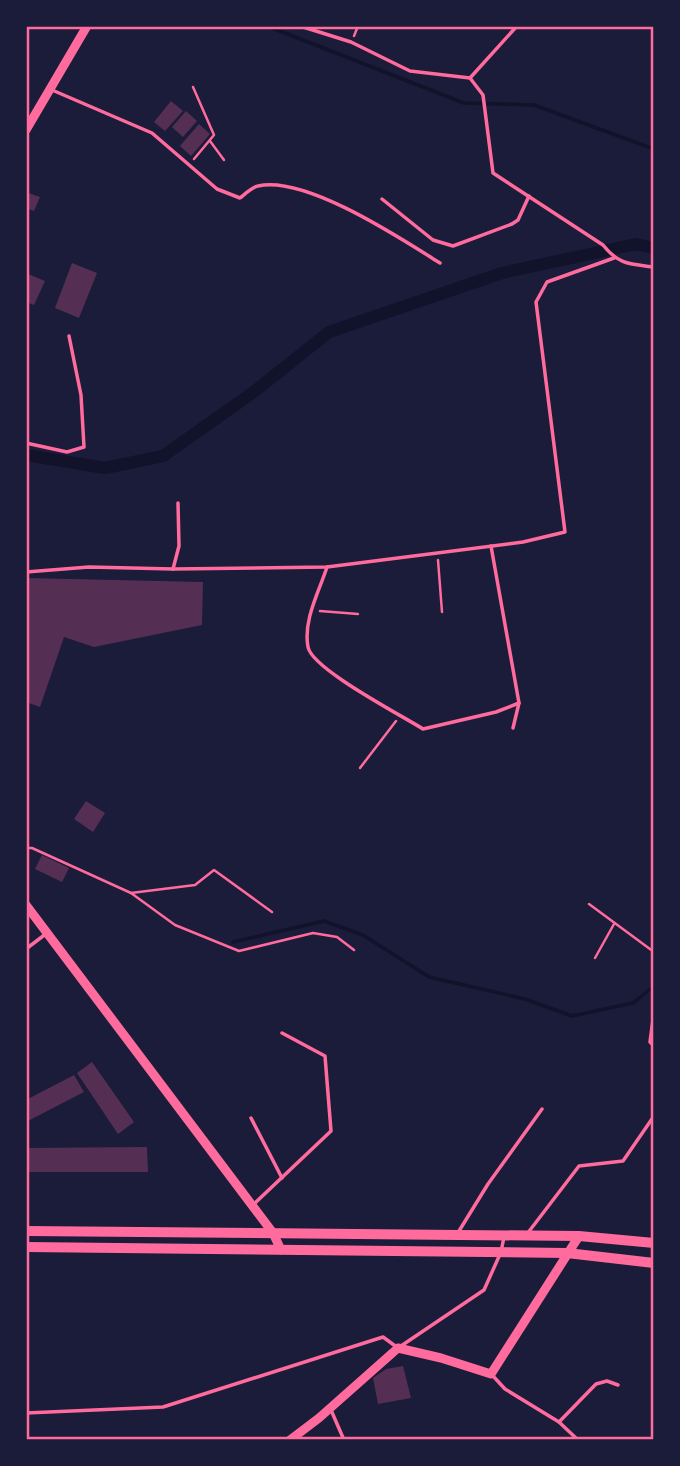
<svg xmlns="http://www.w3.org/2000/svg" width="680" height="1466" viewBox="0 0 680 1466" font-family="'Work Sans',sans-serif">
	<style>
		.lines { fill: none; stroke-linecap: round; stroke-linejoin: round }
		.stream { stroke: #12122b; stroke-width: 3.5 }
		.canal { stroke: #12122b; stroke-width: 12 }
		.building { fill: #542f53 }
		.path { stroke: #ff6b9d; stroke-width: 2.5 }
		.service { stroke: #ff6b9d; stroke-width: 3.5 }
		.tertiary { stroke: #ff6b9d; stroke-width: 9 }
		.primary { stroke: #ff6b9d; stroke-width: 10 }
		.neatline { fill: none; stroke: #ff6b9d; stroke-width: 2.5 }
	</style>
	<rect width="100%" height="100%" fill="#1b1b3a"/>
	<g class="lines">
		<g class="stream">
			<polyline points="267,26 464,103 534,105 654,149"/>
			<polyline points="233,942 324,921 363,935 429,977 525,999 572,1016 633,1003 654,986"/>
		</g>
		<polyline class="canal" points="26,455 105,468 163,456 255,391 329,332 502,273 636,244 654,248"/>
	</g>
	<g class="building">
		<polygon points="171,101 183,111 165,131 154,122"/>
		<polygon points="186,111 197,121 183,137 172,127"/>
		<polygon points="199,124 210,134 191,156 180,146"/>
		<polygon points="26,192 40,197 34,211 26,208"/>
		<polygon points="72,263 97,273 79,318 55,308"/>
		<polygon points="26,273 45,281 34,305 26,302"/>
		<polygon points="26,578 203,582 202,625 94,647 64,637 40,707 26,702"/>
		<polygon points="86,801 105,813 93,832 74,819"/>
		<polygon points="42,855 69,868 62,882 35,869"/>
		<polygon points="92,1062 134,1122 118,1134 77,1073"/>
		<polygon points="74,1075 84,1092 26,1122 26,1100"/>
		<polygon points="147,1147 148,1172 26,1172 26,1148"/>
		<polygon points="403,1366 411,1398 378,1404 373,1378 386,1369"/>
	</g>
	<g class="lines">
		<g class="path">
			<polyline points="354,36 358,26"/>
			<polyline points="193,87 214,135 194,159"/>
			<polyline points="210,141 224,160"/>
			<polyline points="438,560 442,612"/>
			<polyline points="320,611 358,614"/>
			<polyline points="360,768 396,721"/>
			<polyline points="26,848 32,848 131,893 175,925 239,951 313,933 337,937 354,950"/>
			<polyline points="131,893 195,885 214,870 272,912"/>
			<polyline points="589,904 654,952"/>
			<polyline points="595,958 614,924"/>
		</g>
		<g class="service">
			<path d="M 300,26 L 351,42 L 410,71 L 470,78 L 483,95 L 493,173 L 603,245 C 619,265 629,264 654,267"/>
			<polyline points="470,78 517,26"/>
			<path d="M 52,90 L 152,133 L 217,189 L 240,198 C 245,194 252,187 258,186 C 305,175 400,238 440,263"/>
			<polyline points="382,199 433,240 453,246 512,224 518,220 529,196"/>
			<polyline points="26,443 67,452 84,447 81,395 69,336"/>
			<path d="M 327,567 C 319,592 303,620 308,647 C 312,669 401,715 423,729 L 496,712 L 519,703 L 491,546"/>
			<polyline points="173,569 179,546 178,503"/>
			<polyline points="26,572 89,567 173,569 327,567 523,542 565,532 536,302 547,282 614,258"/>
			<polyline points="513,728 519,703"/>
			<polyline points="26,949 47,933"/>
			<polyline points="654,1012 650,1042 654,1046"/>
			<polyline points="251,1118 282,1178"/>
			<polyline points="254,1204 331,1131 325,1056 282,1033"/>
			<polyline points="459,1231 488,1184 542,1109"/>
			<polyline points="527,1234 579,1166 623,1161 654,1116"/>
			<polyline points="493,1376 505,1389 559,1422 578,1440"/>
			<polyline points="331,1410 344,1440"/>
			<polyline points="26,1413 163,1407 383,1337 398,1348 484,1290 501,1252 504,1237"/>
			<polyline points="559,1422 596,1384 607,1381 618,1385"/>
		</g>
		<g class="tertiary">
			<polyline points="26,130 87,26"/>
			<polyline points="26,905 273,1233 281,1250"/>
			<polyline points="290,1440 319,1418 398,1348 441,1358 491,1374 579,1236"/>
		</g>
		<g class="primary">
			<polyline points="26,1231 579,1236 654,1243"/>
			<polyline points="26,1247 567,1253 654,1263"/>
		</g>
	</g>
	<rect width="680" height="1466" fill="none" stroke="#1b1b3a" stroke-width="56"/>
	<rect x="28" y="28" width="624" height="1410" class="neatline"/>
</svg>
